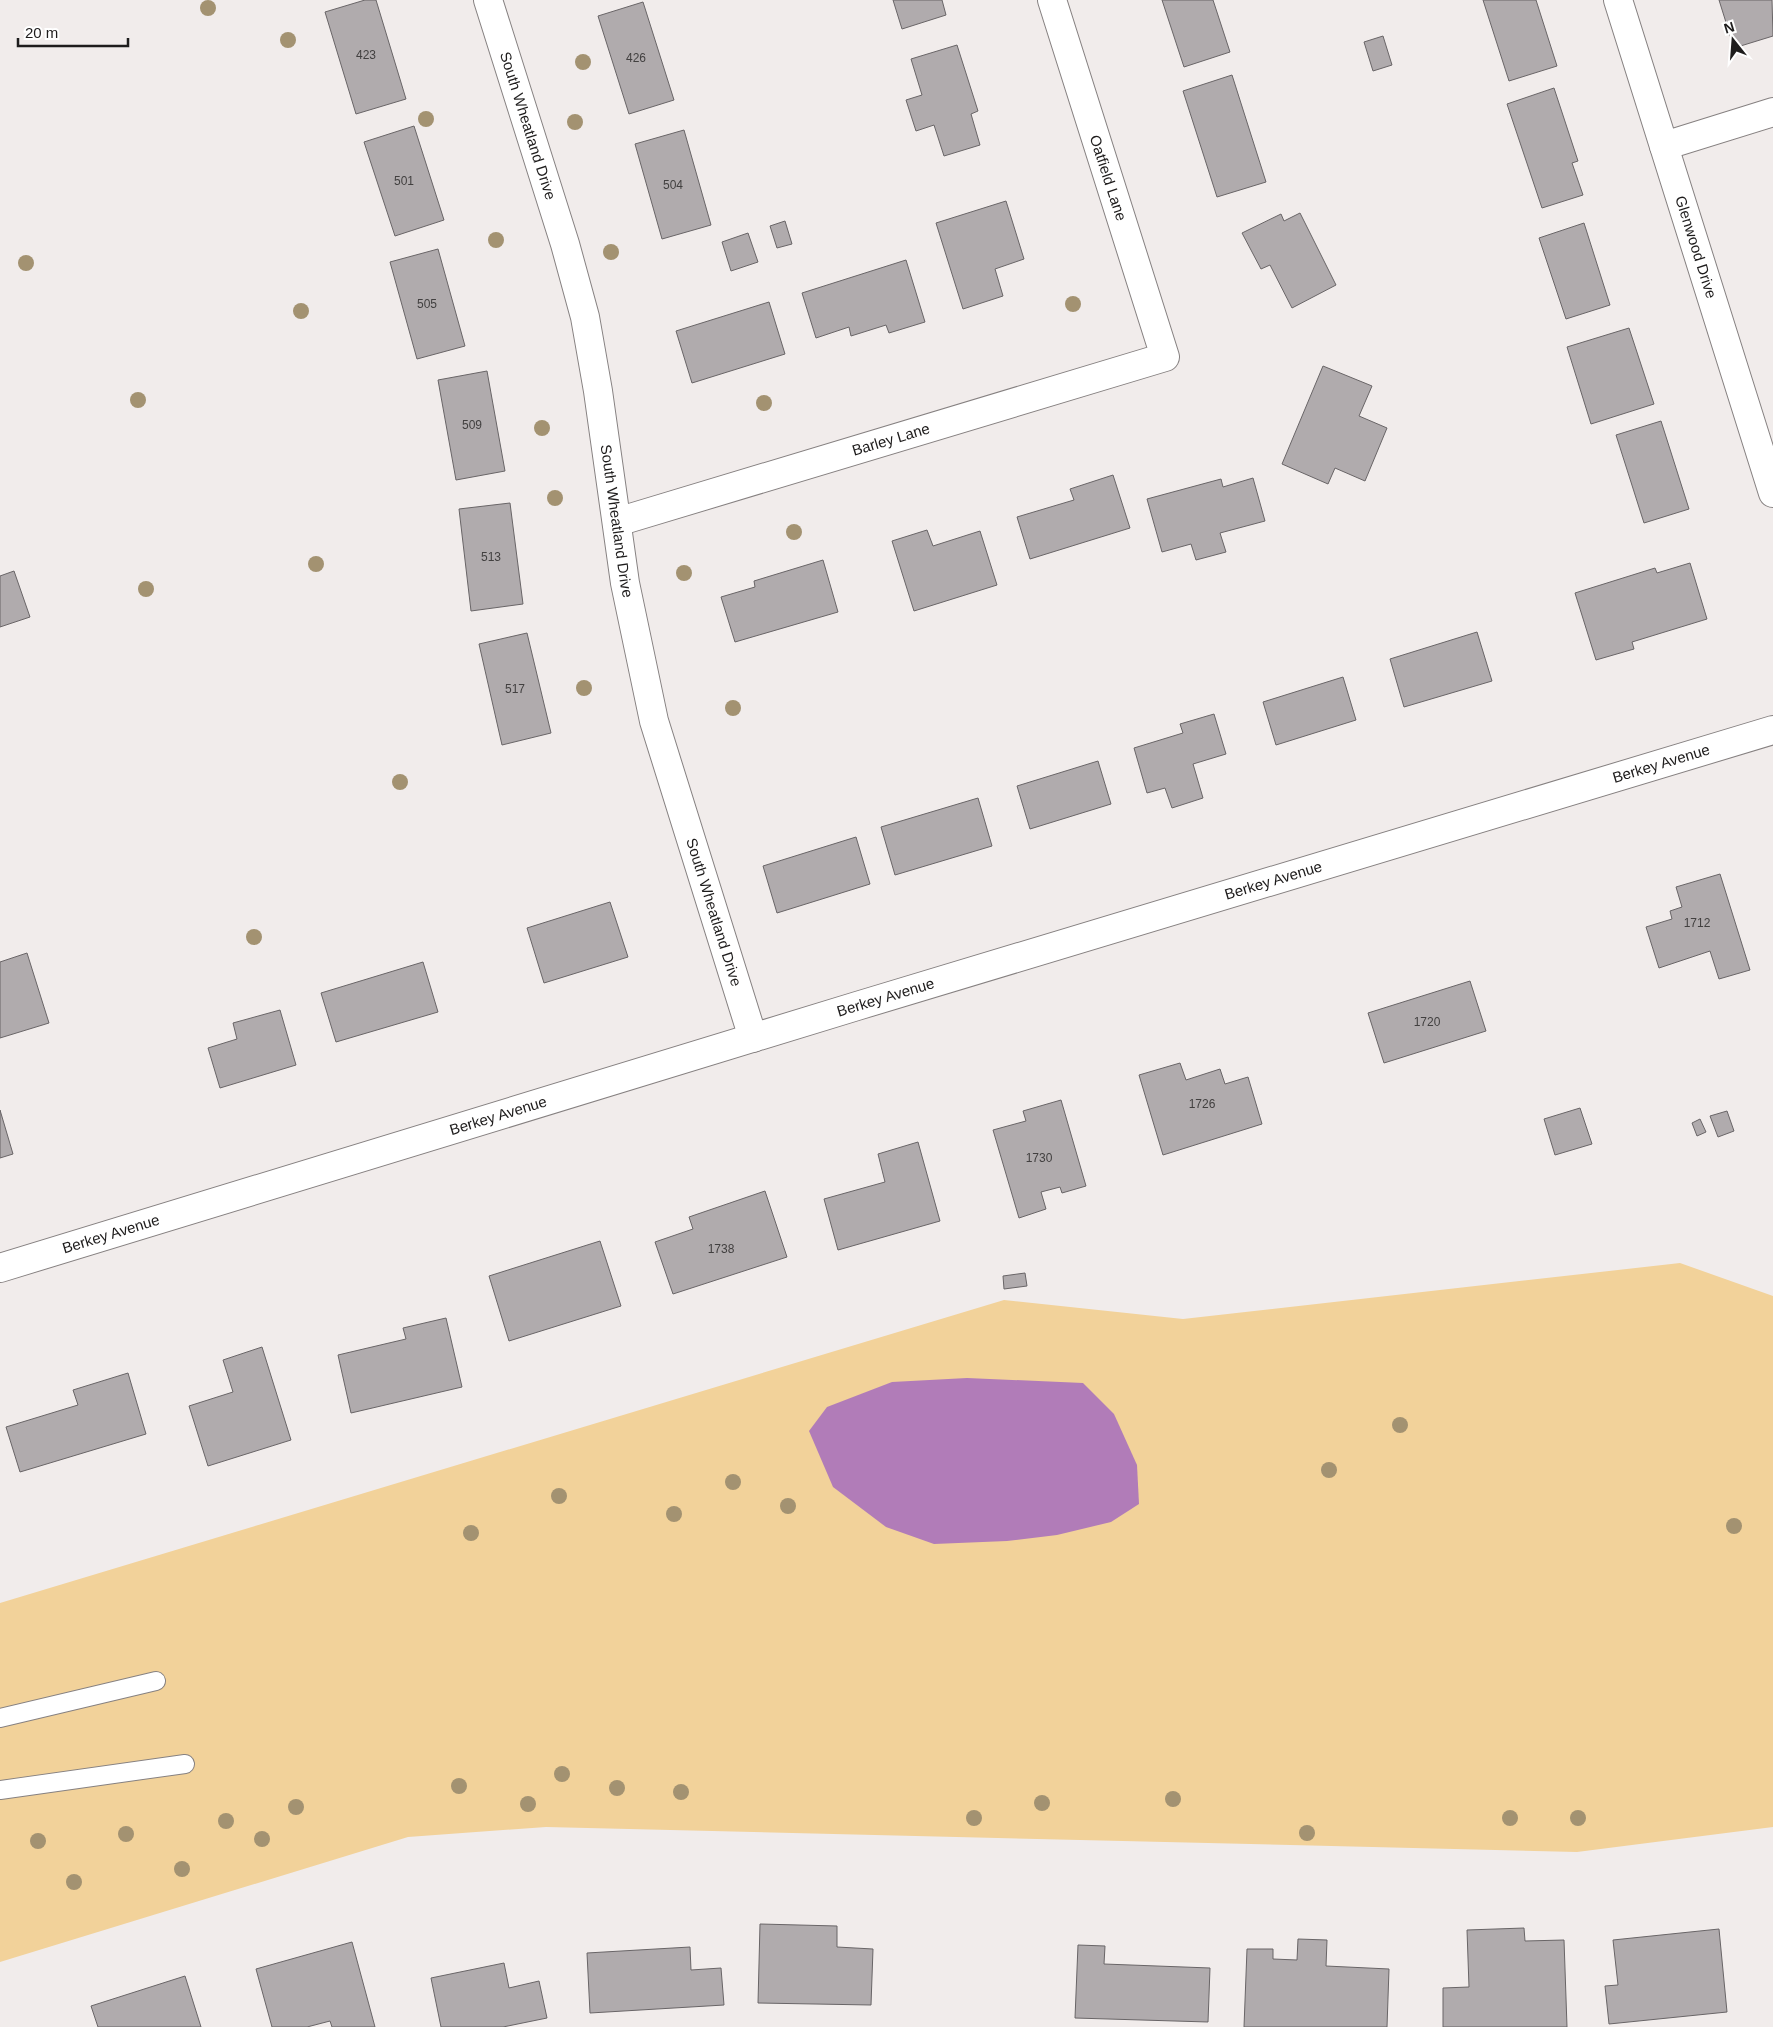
<svg xmlns="http://www.w3.org/2000/svg" width="1773" height="2027" viewBox="0 0 1773 2027" font-family="Helvetica,sans-serif">
	<style>
		.green { fill: #f2d29a }
		.water { fill: #b17cb8 }
		.building { fill: #b0abad; stroke: #696567 }
		.lines { fill: none; stroke-linecap: round; stroke-linejoin: round }
		.service-casing { stroke: #868181; stroke-width: 20 }
		.minor-casing { stroke: #868181; stroke-width: 30 }
		.tertiary-casing { stroke: #868181; stroke-width: 30 }
		.service { stroke: #fff; stroke-width: 18 }
		.minor { stroke: #fff; stroke-width: 28 }
		.tertiary { stroke: #fff; stroke-width: 28 }
		.tree { fill: #a39271 }
		.labels { text-anchor: middle; stroke-width: 5; stroke-linejoin: round; paint-order: stroke }
		.number-label { font-size: 12px; fill: #424040 }
		.street-label { font-size: 15px; fill: #1e1c1c; stroke: #fff }
	</style>
	<rect width="100%" height="100%" fill="#f1eceb"/>
	<polygon class="green" points="1680,1263 1773,1296 1773,1827 1577,1852 546,1827 408,1837 0,1962 0,1603 1004,1300 1183,1319"/>
	<polygon class="water" points="967,1378 1083,1383 1114,1414 1137,1465 1139,1504 1111,1522 1057,1535 1007,1541 934,1544 886,1527 833,1487 809,1431 827,1407 892,1382"/>
	<g class="building">
		<polygon points="365,0 376,0 406,99 356,114 325,12"/>
		<polygon points="893,0 942,0 946,15 902,29"/>
		<polygon points="1162,0 1213,0 1230,52 1184,67"/>
		<polygon points="1483,0 1536,0 1557,66 1509,81"/>
		<polygon points="1719,0 1772,0 1773,36 1734,48"/>
		<polygon points="643,2 674,100 629,114 598,16"/>
		<polygon points="1383,36 1392,65 1373,71 1364,42"/>
		<polygon points="957,45 978,111 971,114 980,145 944,156 934,125 916,131 906,100 922,95 911,59"/>
		<polygon points="1232,75 1266,182 1217,197 1183,91"/>
		<polygon points="1554,88 1578,161 1572,163 1583,195 1542,208 1507,104"/>
		<polygon points="414,126 444,220 395,236 364,142"/>
		<polygon points="684,130 711,225 662,239 635,144"/>
		<polygon points="1006,201 1024,259 995,269 1003,296 963,309 936,223"/>
		<polygon points="1300,213 1336,285 1292,308 1270,265 1261,269 1242,233 1281,214 1284,221"/>
		<polygon points="785,221 792,244 777,248 770,226"/>
		<polygon points="1584,223 1610,305 1566,319 1539,238"/>
		<polygon points="748,233 758,262 731,271 722,242"/>
		<polygon points="438,249 465,346 417,359 390,262"/>
		<polygon points="906,260 925,322 889,333 886,325 851,336 849,327 816,338 802,293"/>
		<polygon points="769,302 785,354 692,383 676,331"/>
		<polygon points="1629,328 1654,404 1591,424 1567,347"/>
		<polygon points="1323,366 1372,386 1359,416 1387,428 1365,481 1335,468 1328,484 1282,464"/>
		<polygon points="487,371 505,471 456,480 438,380"/>
		<polygon points="1661,421 1689,509 1644,523 1616,435"/>
		<polygon points="1113,475 1130,528 1030,559 1017,517 1074,500 1070,489"/>
		<polygon points="1253,478 1265,521 1220,533 1226,552 1196,560 1191,544 1162,552 1147,499 1221,479 1223,487"/>
		<polygon points="510,503 523,604 471,611 459,509"/>
		<polygon points="927,530 933,546 980,531 997,585 914,611 892,541"/>
		<polygon points="823,560 838,612 735,642 721,597 755,587 754,581"/>
		<polygon points="1690,563 1707,619 1632,642 1634,649 1596,660 1575,593 1655,568 1657,573"/>
		<polygon points="14,571 30,617 0,627 0,576"/>
		<polygon points="1477,632 1492,681 1404,707 1390,659"/>
		<polygon points="527,633 551,733 502,745 479,644"/>
		<polygon points="1343,677 1356,720 1276,745 1263,702"/>
		<polygon points="1214,714 1226,754 1193,764 1203,798 1172,808 1165,788 1147,793 1134,748 1183,733 1180,724"/>
		<polygon points="1098,761 1111,804 1030,829 1017,786"/>
		<polygon points="978,798 992,846 895,875 881,827"/>
		<polygon points="856,837 870,884 777,913 763,866"/>
		<polygon points="1720,874 1750,970 1719,979 1710,951 1659,968 1646,927 1672,919 1670,911 1682,907 1676,887"/>
		<polygon points="610,902 628,957 544,983 527,928"/>
		<polygon points="27,953 49,1023 0,1038 0,962"/>
		<polygon points="423,962 438,1012 336,1042 321,993"/>
		<polygon points="1470,981 1486,1031 1384,1063 1368,1013"/>
		<polygon points="280,1010 296,1065 220,1088 208,1048 237,1039 233,1023"/>
		<polygon points="1180,1063 1186,1080 1220,1069 1225,1084 1248,1077 1262,1124 1163,1155 1139,1075"/>
		<polygon points="1061,1100 1086,1186 1062,1193 1060,1187 1041,1192 1046,1209 1019,1218 993,1130 1026,1121 1023,1111"/>
		<polygon points="1580,1108 1592,1144 1555,1155 1544,1119"/>
		<polygon points="0,1110 13,1154 0,1158"/>
		<polygon points="1727,1111 1734,1131 1718,1137 1710,1116"/>
		<polygon points="1700,1119 1706,1132 1697,1136 1692,1123"/>
		<polygon points="918,1142 940,1221 838,1250 824,1199 885,1182 878,1154"/>
		<polygon points="765,1191 787,1257 673,1294 655,1242 693,1229 689,1217"/>
		<polygon points="600,1241 621,1306 509,1341 489,1276"/>
		<polygon points="1025,1273 1027,1286 1004,1289 1003,1276"/>
		<polygon points="446,1318 462,1387 351,1413 338,1355 406,1339 403,1328"/>
		<polygon points="262,1347 291,1440 208,1466 189,1406 233,1392 223,1360"/>
		<polygon points="128,1373 146,1434 20,1472 6,1427 78,1405 73,1390"/>
		<polygon points="760,1924 837,1926 837,1947 873,1949 871,2005 758,2003"/>
		<polygon points="1524,1928 1525,1941 1564,1940 1567,2027 1443,2027 1443,1988 1469,1987 1467,1930"/>
		<polygon points="1719,1929 1727,2012 1609,2024 1605,1986 1618,1985 1613,1940"/>
		<polygon points="1298,1939 1327,1940 1326,1966 1389,1969 1387,2027 1244,2027 1247,1949 1273,1949 1273,1959 1297,1960"/>
		<polygon points="352,1942 375,2027 332,2027 330,2021 307,2027 272,2027 256,1969"/>
		<polygon points="1078,1945 1105,1946 1104,1964 1210,1968 1208,2022 1075,2018"/>
		<polygon points="690,1947 691,1970 721,1968 724,2005 590,2013 587,1953"/>
		<polygon points="504,1963 509,1988 539,1981 547,2018 503,2027 441,2027 431,1978"/>
		<polygon points="185,1976 201,2027 98,2027 91,2006"/>
	</g>
	<g class="lines">
		<g class="service-casing">
			<g id="service">
				<polyline points="0,1718 156,1681"/>
				<polyline points="0,1790 185,1764"/>
			</g>
		</g>
		<g class="minor-casing">
			<g id="minor">
				<path id="s1" d="M 488,0 L 565,244 L 585,317 L 598,391 L 625,583 L 654,721 L 753,1038"/>
				<path id="s2" d="M 1618,0 L 1773,493"/>
				<polyline points="1664,146 1773,112"/>
				<path id="s3" d="M 617,522 L 1165,357 L 1052,0"/>
			</g>
		</g>
		<g class="tertiary-casing">
			<g id="tertiary">
				<path id="s4" d="M 0,1268 L 857,1006 L 1773,730"/>
			</g>
		</g>
		<use href="#service" class="service"/>
		<use href="#minor" class="minor"/>
		<use href="#tertiary" class="tertiary"/>
	</g>
	<g class="tree">
		<circle cx="208" cy="8" r="8"/>
		<circle cx="288" cy="40" r="8"/>
		<circle cx="583" cy="62" r="8"/>
		<circle cx="426" cy="119" r="8"/>
		<circle cx="575" cy="122" r="8"/>
		<circle cx="496" cy="240" r="8"/>
		<circle cx="611" cy="252" r="8"/>
		<circle cx="26" cy="263" r="8"/>
		<circle cx="1073" cy="304" r="8"/>
		<circle cx="301" cy="311" r="8"/>
		<circle cx="138" cy="400" r="8"/>
		<circle cx="764" cy="403" r="8"/>
		<circle cx="542" cy="428" r="8"/>
		<circle cx="555" cy="498" r="8"/>
		<circle cx="794" cy="532" r="8"/>
		<circle cx="316" cy="564" r="8"/>
		<circle cx="684" cy="573" r="8"/>
		<circle cx="146" cy="589" r="8"/>
		<circle cx="584" cy="688" r="8"/>
		<circle cx="733" cy="708" r="8"/>
		<circle cx="400" cy="782" r="8"/>
		<circle cx="254" cy="937" r="8"/>
		<circle cx="1400" cy="1425" r="8"/>
		<circle cx="1329" cy="1470" r="8"/>
		<circle cx="733" cy="1482" r="8"/>
		<circle cx="559" cy="1496" r="8"/>
		<circle cx="788" cy="1506" r="8"/>
		<circle cx="674" cy="1514" r="8"/>
		<circle cx="1734" cy="1526" r="8"/>
		<circle cx="471" cy="1533" r="8"/>
		<circle cx="562" cy="1774" r="8"/>
		<circle cx="459" cy="1786" r="8"/>
		<circle cx="617" cy="1788" r="8"/>
		<circle cx="681" cy="1792" r="8"/>
		<circle cx="1173" cy="1799" r="8"/>
		<circle cx="1042" cy="1803" r="8"/>
		<circle cx="528" cy="1804" r="8"/>
		<circle cx="296" cy="1807" r="8"/>
		<circle cx="974" cy="1818" r="8"/>
		<circle cx="1510" cy="1818" r="8"/>
		<circle cx="1578" cy="1818" r="8"/>
		<circle cx="226" cy="1821" r="8"/>
		<circle cx="1307" cy="1833" r="8"/>
		<circle cx="126" cy="1834" r="8"/>
		<circle cx="262" cy="1839" r="8"/>
		<circle cx="38" cy="1841" r="8"/>
		<circle cx="182" cy="1869" r="8"/>
		<circle cx="74" cy="1882" r="8"/>
	</g>
	<g class="labels">
		<g class="number-label">
			<text x="366" y="59">423</text>
			<text x="636" y="62">426</text>
			<text x="404" y="185">501</text>
			<text x="673" y="189">504</text>
			<text x="427" y="308">505</text>
			<text x="472" y="429">509</text>
			<text x="491" y="561">513</text>
			<text x="515" y="693">517</text>
			<text x="1697" y="927">1712</text>
			<text x="1427" y="1026">1720</text>
			<text x="1202" y="1108">1726</text>
			<text x="1039" y="1162">1730</text>
			<text x="721" y="1253">1738</text>
		</g>
		<g class="street-label">
			<text dy="5" stroke="none"><textPath href="#s1" startOffset="132">South Wheatland Drive</textPath></text>
			<text transform="translate(1108 178) rotate(72)" y="5">Oatfield Lane</text>
			<text dy="5" stroke="none"><textPath href="#s2" startOffset="259">Glenwood Drive</textPath></text>
			<text dy="5" stroke="none"><textPath href="#s3" startOffset="286">Barley Lane</textPath></text>
			<text dy="5" stroke="none"><textPath href="#s1" startOffset="538">South Wheatland Drive</textPath></text>
			<text dy="5" stroke="none"><textPath href="#s4" startOffset="1736">Berkey Avenue</textPath></text>
			<text dy="5" stroke="none"><textPath href="#s4" startOffset="1331">Berkey Avenue</textPath></text>
			<text dy="5" stroke="none"><textPath href="#s1" startOffset="942">South Wheatland Drive</textPath></text>
			<text dy="5" stroke="none"><textPath href="#s4" startOffset="926">Berkey Avenue</textPath></text>
			<text dy="5" stroke="none"><textPath href="#s4" startOffset="521">Berkey Avenue</textPath></text>
			<text dy="5" stroke="none"><textPath href="#s4" startOffset="116">Berkey Avenue</textPath></text>
		</g>
	</g>
	<g transform="translate(1733 40) rotate(343)" stroke="#ffffff" stroke-width="4" paint-order="stroke">
	<path d="M0-4L9 19L0 12L-9 19Z" fill="#1e1c1c"/>
	<text y="-8" font-size="14" font-weight="bold" text-anchor="middle" fill="#1e1c1c">N</text>
	</g>
	<path d="M18 38v8h110v-8" fill="none" stroke="#1e1c1c" stroke-width="2.5"/>
	<text x="25" y="38" font-size="15" fill="#1e1c1c" stroke="#ffffff" stroke-width="4" paint-order="stroke">20 m</text>
</svg>
